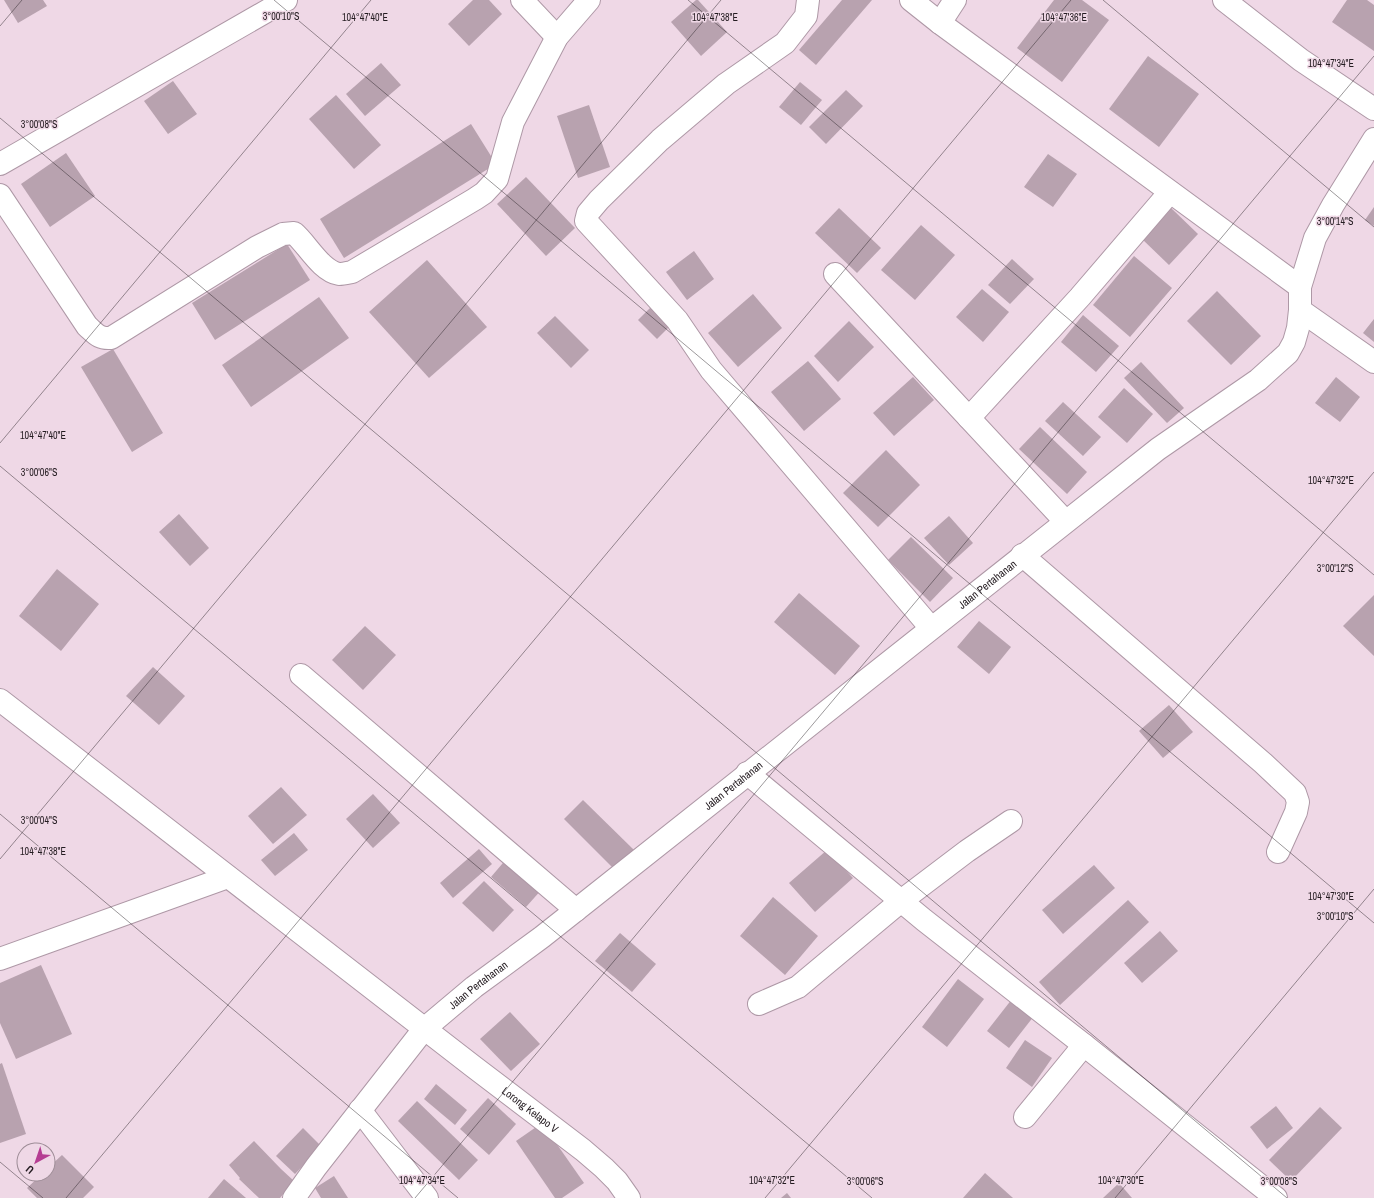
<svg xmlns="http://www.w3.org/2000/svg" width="1374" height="1198" viewBox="0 0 1374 1198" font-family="'Archivo Narrow',sans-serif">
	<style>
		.building { fill: #b8a2af }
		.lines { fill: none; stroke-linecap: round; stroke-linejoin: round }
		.minor-casing { stroke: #ae98a6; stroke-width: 24 }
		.minor { stroke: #fff; stroke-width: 22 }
		.ticks { fill: none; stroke: #241c21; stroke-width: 1; stroke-opacity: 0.45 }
		.labels { text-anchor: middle; stroke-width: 3; stroke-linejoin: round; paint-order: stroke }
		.street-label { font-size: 11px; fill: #241c21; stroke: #efd8e6 }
		.ticks-label { font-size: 10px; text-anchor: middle; fill: #241c21; stroke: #efd8e6; stroke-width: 3; stroke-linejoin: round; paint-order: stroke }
	</style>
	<rect width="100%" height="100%" fill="#efd8e6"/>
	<g class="building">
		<polygon points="4,0 43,0 47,6 18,23"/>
		<polygon points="473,0 489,0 502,14 469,46 448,24"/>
		<polygon points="696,0 698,0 727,32 701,56 671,22"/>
		<polygon points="842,0 872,0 816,65 799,50"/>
		<polygon points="1054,0 1082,0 1109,20 1062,82 1017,48"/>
		<polygon points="1347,0 1367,0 1374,5 1374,51 1332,22"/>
		<polygon points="1148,56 1199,94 1159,147 1109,109"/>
		<polygon points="381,63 401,85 365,116 346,94"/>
		<polygon points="173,81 197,114 168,134 144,101"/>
		<polygon points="800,82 822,100 801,125 779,107"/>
		<polygon points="846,90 863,106 826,144 809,127"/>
		<polygon points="336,95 381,145 354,169 309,119"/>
		<polygon points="589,105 610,167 578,178 557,116"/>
		<polygon points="471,124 496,164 344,258 320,219"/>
		<polygon points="66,153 95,196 50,227 21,184"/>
		<polygon points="1048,154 1077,174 1053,207 1024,187"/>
		<polygon points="526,177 575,228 546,256 497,204"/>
		<polygon points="1170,207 1198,234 1169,265 1141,238"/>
		<polygon points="1374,207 1374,226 1365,220"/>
		<polygon points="839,208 881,248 857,273 815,233"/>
		<polygon points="921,225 955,255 915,300 881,270"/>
		<polygon points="287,244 310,280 215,340 192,303"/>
		<polygon points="694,251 714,279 687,300 666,272"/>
		<polygon points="1134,256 1172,288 1130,337 1093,305"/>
		<polygon points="1012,259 1034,279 1010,304 988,285"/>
		<polygon points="427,260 487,327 429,378 369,312"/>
		<polygon points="982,289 1009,312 983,342 956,317"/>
		<polygon points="1217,291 1261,336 1231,365 1187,321"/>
		<polygon points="753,294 782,328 738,367 708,333"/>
		<polygon points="319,297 349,338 251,407 222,365"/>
		<polygon points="655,303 674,322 657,339 638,320"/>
		<polygon points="1083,315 1119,346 1096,372 1061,342"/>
		<polygon points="555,316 589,350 571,368 537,333"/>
		<polygon points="1374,319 1374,342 1363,333"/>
		<polygon points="849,321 874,347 838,382 814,356"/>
		<polygon points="113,349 163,433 132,452 81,367"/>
		<polygon points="808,361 841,399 804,431 771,392"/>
		<polygon points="1141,362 1184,408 1167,423 1124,378"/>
		<polygon points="913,377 934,400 894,436 873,413"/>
		<polygon points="1336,377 1360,397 1340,422 1315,403"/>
		<polygon points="1124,388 1153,414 1127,443 1098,417"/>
		<polygon points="1063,402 1101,437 1083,456 1045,421"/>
		<polygon points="1040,427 1087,472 1067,494 1019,449"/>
		<polygon points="886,450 920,485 878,527 843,493"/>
		<polygon points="179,514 209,548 190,566 159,532"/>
		<polygon points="949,516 973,543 949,565 924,538"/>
		<polygon points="911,537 953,578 930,602 888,560"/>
		<polygon points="57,569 99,604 61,651 19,616"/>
		<polygon points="799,593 860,646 835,675 774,622"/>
		<polygon points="1374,595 1374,656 1343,626"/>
		<polygon points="979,621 1011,647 989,674 957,647"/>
		<polygon points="365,626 396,655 363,690 332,660"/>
		<polygon points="153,667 185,696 159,725 126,696"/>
		<polygon points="1169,705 1193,732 1163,758 1139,731"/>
		<polygon points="281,787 307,815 273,844 248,816"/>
		<polygon points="373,794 400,823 373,848 346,819"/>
		<polygon points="583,800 634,850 615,870 564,819"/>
		<polygon points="294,833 308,850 275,876 261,860"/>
		<polygon points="479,849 492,864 453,898 440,883"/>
		<polygon points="827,850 853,878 815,912 789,883"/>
		<polygon points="508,857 543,888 526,907 491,877"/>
		<polygon points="1094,865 1115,888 1063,934 1042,910"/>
		<polygon points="484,881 514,910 493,932 462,903"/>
		<polygon points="773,897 818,936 785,975 740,936"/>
		<polygon points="1128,900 1149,922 1060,1005 1039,982"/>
		<polygon points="1160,931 1178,951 1142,983 1124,963"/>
		<polygon points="620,933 656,964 632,992 595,961"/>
		<polygon points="41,965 72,1034 16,1059 0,1023 0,983"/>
		<polygon points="958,979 984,999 947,1047 922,1027"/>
		<polygon points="1012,999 1034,1016 1009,1048 987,1031"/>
		<polygon points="510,1012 540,1044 511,1071 480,1039"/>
		<polygon points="1025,1040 1052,1058 1032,1087 1006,1068"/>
		<polygon points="2,1063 26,1134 0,1143 0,1064"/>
		<polygon points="436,1084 467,1110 455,1125 424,1099"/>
		<polygon points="488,1098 516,1124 489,1155 460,1129"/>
		<polygon points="417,1101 478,1160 459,1180 398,1121"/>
		<polygon points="1276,1106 1293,1128 1267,1149 1250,1127"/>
		<polygon points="1320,1107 1342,1128 1291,1181 1269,1160"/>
		<polygon points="542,1123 584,1183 562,1198 555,1198 516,1141"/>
		<polygon points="303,1128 321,1146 295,1174 276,1156"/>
		<polygon points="254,1141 281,1169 294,1181 280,1198 259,1198 239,1179 240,1178 229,1165"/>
		<polygon points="62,1155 94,1187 83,1198 37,1198 27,1188 42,1174 48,1174 48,1168"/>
		<polygon points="985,1173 1013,1198 963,1198"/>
		<polygon points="334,1176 348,1198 321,1198 315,1188"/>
		<polygon points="224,1179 246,1198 208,1198"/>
		<polygon points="1119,1183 1132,1198 1103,1198"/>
		<polygon points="787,1193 791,1198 781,1198"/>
	</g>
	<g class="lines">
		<g class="minor-casing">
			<g id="minor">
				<polyline points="522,0 557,37"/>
				<polyline points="808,0 806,16 785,43 726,84 660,140 599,200 588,213 586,221 677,320 711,370 931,628"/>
				<polyline points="911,0 940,23 1300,287"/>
				<polyline points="1224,0 1301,60 1374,109"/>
				<polyline points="940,23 955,0"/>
				<polyline points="0,164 286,0"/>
				<path d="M 0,195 L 87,326 C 96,334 99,339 111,338 L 257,247 L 283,234 L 294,233 C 307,244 321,271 339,274 C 343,274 347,273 352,272 L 475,199 L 484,193 L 497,179 L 513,122 L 557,37 L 589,0"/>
				<polyline points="835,274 1065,521"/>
				<polyline points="1300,310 1374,362"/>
				<polyline points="969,418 1080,297 1170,192"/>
				<polyline points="1022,555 1263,763 1295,793 1298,802 1296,812 1278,852"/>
				<polyline points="301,675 576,910"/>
				<path id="s1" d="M 0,700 L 474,1067 L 583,1150 L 604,1168 L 617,1181 L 629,1198"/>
				<polyline points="747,773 924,920 1084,1045 1276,1198"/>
				<polyline points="0,959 228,877"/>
				<polyline points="759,1004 798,987 901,901 967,851 1011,821"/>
				<polyline points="360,1110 427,1198"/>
				<polyline points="1025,1117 1084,1045"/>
				<path id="s2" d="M 294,1198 L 316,1167 L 424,1029 L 474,987 L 542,937 L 1158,449 L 1258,380 L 1288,353 L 1294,342 L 1298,328 L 1300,310 L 1300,287 L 1315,238 L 1333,205 L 1374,139"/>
			</g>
		</g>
		<use href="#minor" class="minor"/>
	</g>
	<path class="ticks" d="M 274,0 L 1374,923M 688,0 L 1374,575M 1103,0 L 1374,227M 0,26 L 22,0M 0,118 L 1287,1198M 0,443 L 371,0M 0,466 L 872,1198M 0,814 L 458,1198M 0,859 L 721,0M 0,1162 L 43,1198M 66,1198 L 1071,0M 415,1198 L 1374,56M 765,1198 L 1374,472M 1115,1198 L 1374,889"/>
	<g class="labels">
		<g class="street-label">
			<text dy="4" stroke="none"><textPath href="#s2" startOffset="931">Jalan Pertahanan</textPath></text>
			<text dy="4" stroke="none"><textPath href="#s2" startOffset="607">Jalan Pertahanan</textPath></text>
			<text dy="4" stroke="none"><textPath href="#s2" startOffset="283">Jalan Pertahanan</textPath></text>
			<text dy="4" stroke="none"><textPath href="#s1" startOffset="670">Lorong Kelapo V</textPath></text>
		</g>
	</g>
	<g class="ticks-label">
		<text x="281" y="20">3°00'10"S</text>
		<text x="365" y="21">104°47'40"E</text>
		<text x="715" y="21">104°47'38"E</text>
		<text x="1064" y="21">104°47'36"E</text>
		<text x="1331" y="67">104°47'34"E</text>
		<text x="39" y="128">3°00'08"S</text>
		<text x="1335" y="225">3°00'14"S</text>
		<text x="43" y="439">104°47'40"E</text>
		<text x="39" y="476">3°00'06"S</text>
		<text x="1331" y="484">104°47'32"E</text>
		<text x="1335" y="572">3°00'12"S</text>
		<text x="39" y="824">3°00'04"S</text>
		<text x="43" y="855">104°47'38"E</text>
		<text x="1331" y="900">104°47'30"E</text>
		<text x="1335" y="920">3°00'10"S</text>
		<text x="422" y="1184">104°47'34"E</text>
		<text x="772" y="1184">104°47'32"E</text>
		<text x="1121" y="1184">104°47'30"E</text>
		<text x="865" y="1185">3°00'06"S</text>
		<text x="1279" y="1185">3°00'08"S</text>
	</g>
	<g transform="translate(36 1162) rotate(220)"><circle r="19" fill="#efd8e6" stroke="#9e8d97"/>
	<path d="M0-3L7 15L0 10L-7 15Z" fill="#b53d92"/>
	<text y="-6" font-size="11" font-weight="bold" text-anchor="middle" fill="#241c21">U</text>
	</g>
</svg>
